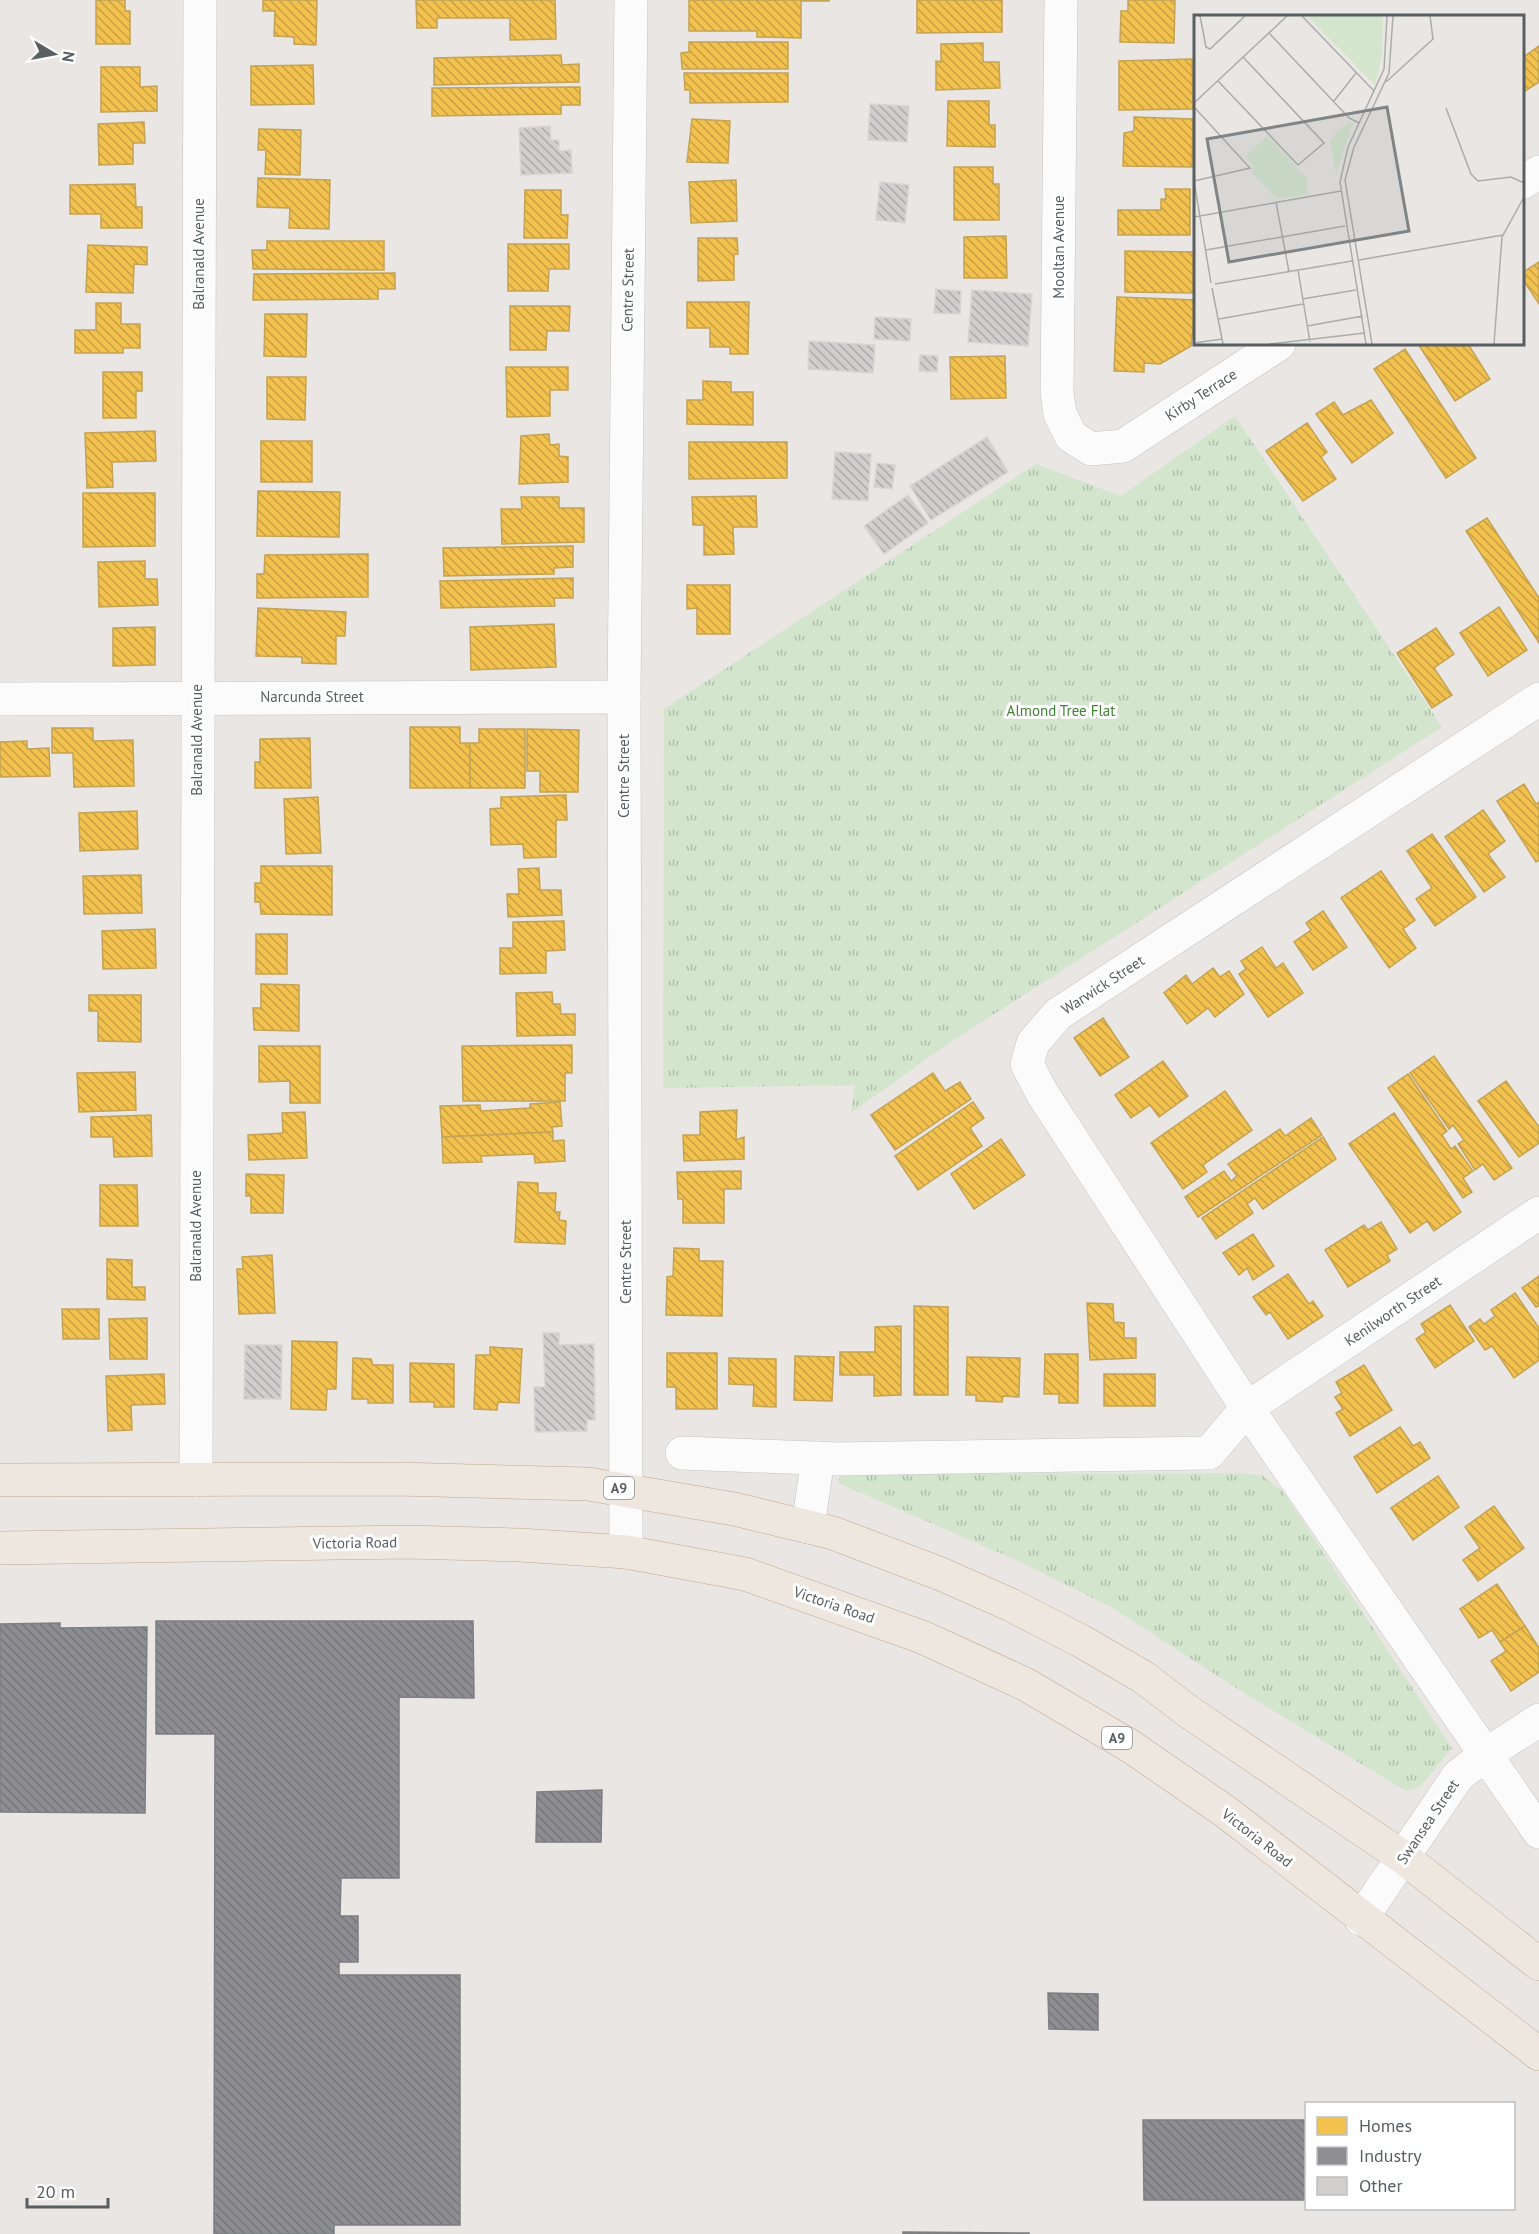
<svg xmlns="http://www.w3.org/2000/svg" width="1539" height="2234" viewBox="0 0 1539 2234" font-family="'PT Sans',sans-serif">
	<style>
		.park { fill: url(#park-tufts) }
		.homes { fill: url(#homes-back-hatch); stroke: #c4a354; stroke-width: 1.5 }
		.industry { fill: url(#industry-back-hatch); stroke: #7d7f83; stroke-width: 1.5 }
		.building { fill: url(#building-back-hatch); stroke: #d8d5d2; stroke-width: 1.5 }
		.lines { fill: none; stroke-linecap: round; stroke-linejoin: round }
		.minor-casing { stroke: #c4c4c4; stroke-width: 34 }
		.highway-casing { stroke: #c0a890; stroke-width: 34 }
		.minor { stroke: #fcfbfb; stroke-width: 33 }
		.highway { stroke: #eee7df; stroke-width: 33 }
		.labels { text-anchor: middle; stroke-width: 6; stroke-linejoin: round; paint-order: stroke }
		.shield { fill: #fff; stroke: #8b8e90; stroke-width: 1.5 }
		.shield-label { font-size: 14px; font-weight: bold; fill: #595e61 }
		.street-label { font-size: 15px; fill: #595e61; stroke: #fff }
		.park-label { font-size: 15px; fill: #408435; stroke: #fff }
		.inset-road { fill: none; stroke: #abacab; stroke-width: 1.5 }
		.view { fill: #818485; fill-opacity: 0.15; stroke: #818485; stroke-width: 3 }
		.inset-edge { fill: none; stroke: #595e61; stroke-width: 3 }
	</style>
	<defs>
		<pattern id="park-tufts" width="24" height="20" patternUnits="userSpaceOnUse" patternTransform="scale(1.5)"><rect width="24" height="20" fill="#d4e5ce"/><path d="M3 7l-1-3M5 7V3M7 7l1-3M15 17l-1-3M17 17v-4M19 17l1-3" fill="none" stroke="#afbdab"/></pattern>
		<pattern id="homes-back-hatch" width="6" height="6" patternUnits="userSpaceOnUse" patternTransform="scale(1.5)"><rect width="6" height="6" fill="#f2c14e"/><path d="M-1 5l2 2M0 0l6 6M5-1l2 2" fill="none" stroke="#c7a044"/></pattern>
		<pattern id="industry-back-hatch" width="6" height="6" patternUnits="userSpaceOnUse" patternTransform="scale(1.5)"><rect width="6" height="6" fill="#8d8d92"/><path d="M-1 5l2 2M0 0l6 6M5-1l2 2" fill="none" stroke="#76767b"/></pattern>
		<pattern id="building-back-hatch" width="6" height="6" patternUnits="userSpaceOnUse" patternTransform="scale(1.5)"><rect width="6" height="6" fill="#d1cecd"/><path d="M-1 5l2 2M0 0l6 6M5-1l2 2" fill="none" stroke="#adaaaa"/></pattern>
	</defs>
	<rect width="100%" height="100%" fill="#e9e6e3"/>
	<g class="park">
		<polygon points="1235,416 1442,727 949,1043 851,1113 855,1085 663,1088 664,709 1036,464 1121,496"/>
		<polygon points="1236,1473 1262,1475 1284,1493 1452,1748 1420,1787 1406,1791 1244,1693 1111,1607 1014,1559 838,1483 841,1474"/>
	</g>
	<g class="homes">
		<polygon points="96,0 125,0 125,11 130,11 130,44 96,44"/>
		<polygon points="263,0 317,0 316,45 294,44 294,37 274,36 275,11 263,11"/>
		<polygon points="416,0 555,0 556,39 510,40 510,18 437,18 437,28 417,28"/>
		<polygon points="689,0 829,0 829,1 801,1 801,38 757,37 757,31 689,31"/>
		<polygon points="917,0 1002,0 1002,32 917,33"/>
		<polygon points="1128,0 1175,0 1174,43 1120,42 1121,11 1128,11"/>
		<polygon points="689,42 788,42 788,69 682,69 681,53 689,52"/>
		<polygon points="983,43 983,62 999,62 1000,88 936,90 936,61 941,62 941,44"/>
		<polygon points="1539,46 1539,82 1522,93 1522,58"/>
		<polygon points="561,55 562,65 579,64 579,82 434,85 434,58"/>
		<polygon points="1192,59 1193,109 1119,110 1119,61"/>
		<polygon points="313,65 314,104 251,105 251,66"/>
		<polygon points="101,67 140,67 140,87 157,86 157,111 101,112"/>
		<polygon points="684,73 788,73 788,102 690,103 690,90 685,90"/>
		<polygon points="580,87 580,105 561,105 561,114 432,116 432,88"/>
		<polygon points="948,101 989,101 989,125 995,125 995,147 947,146"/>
		<polygon points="1134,117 1193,119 1192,167 1123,166 1124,133 1134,131"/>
		<polygon points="692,119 730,121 728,163 687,162"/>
		<polygon points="144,122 145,143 133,143 133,164 99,165 98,124"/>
		<polygon points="259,129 301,130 300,175 265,174 266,150 258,150"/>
		<polygon points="954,167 993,167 993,184 999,184 999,220 954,220"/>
		<polygon points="258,178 330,180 329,229 289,228 290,208 257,207"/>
		<polygon points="736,180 737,221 691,223 689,182"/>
		<polygon points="135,184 136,207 142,207 142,228 101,228 101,214 70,214 70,185"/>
		<polygon points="1165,189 1190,189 1190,235 1118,235 1118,210 1161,210 1161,199 1166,199"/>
		<polygon points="525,190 561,190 561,215 568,215 567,238 524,238"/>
		<polygon points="1006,236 1007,278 964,278 964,237"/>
		<polygon points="698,238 737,238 738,254 734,254 734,280 698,281"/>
		<polygon points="267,241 384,241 384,270 253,269 252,250 267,250"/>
		<polygon points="508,244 569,244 569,269 549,269 548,291 508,291"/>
		<polygon points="88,245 147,247 147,265 134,264 133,293 86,292"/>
		<polygon points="1125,251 1196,252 1196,293 1125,292"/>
		<polygon points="1539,262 1539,304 1522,278 1522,273"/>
		<polygon points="395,273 395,289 378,289 378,299 253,300 254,274"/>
		<polygon points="1117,297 1196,300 1191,346 1160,364 1144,363 1144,372 1114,371"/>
		<polygon points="687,302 749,302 748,354 730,354 730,347 710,347 710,328 687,328"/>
		<polygon points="96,303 121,303 121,324 140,324 140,348 123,348 123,353 75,353 75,330 96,330"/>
		<polygon points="510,306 570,306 569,331 547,331 546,350 510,350"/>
		<polygon points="265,314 307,314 306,357 264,356"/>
		<polygon points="1418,344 1468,344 1490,379 1455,401"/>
		<polygon points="1405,349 1476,458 1446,478 1374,369"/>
		<polygon points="1005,356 1006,398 951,399 950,357"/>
		<polygon points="506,367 568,367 568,390 550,390 550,416 507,417"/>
		<polygon points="103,372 142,372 142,391 136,391 136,418 103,418"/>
		<polygon points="267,377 306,377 305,420 267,419"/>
		<polygon points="703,381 731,382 731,392 753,392 753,425 687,424 687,400 703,400"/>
		<polygon points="1371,400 1393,433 1352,463 1316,414 1334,402 1343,415"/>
		<polygon points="1307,423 1327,452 1321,457 1336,479 1303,501 1266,451"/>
		<polygon points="155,431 156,461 112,462 113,487 87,488 85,433"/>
		<polygon points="549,434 550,445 559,444 559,456 568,457 568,482 519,484 521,436"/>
		<rect x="261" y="441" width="51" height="41"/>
		<polygon points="689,442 787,442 787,478 689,479"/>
		<polygon points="258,491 340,492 339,537 257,536"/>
		<polygon points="83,493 155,493 155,546 83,547"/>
		<polygon points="756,496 757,527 733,527 734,554 704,555 704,525 693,525 692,497"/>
		<polygon points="521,497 559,497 559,508 584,508 584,542 502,544 501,509 522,509"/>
		<polygon points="1487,518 1539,598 1539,643 1466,531"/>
		<polygon points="573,546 573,567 554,568 554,574 444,576 443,548"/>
		<polygon points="368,554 368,597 257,598 257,574 264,574 265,555"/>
		<polygon points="145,561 145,579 157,579 158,605 99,607 98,562"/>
		<polygon points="573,578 573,598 554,598 555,606 441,608 440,581"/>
		<polygon points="687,585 730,585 730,634 697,634 697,608 687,609"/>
		<polygon points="1499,607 1527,650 1488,676 1460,633"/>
		<polygon points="258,608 346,612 345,636 336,636 336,664 302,663 302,657 256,656"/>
		<polygon points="554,624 556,667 471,670 470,627"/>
		<polygon points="155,627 155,665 113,666 113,628"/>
		<polygon points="1436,628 1454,654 1434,668 1452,695 1432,708 1397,653"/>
		<polygon points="410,727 460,727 460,743 470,743 470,788 410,788"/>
		<polygon points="52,728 93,728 93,741 133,740 134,786 74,787 73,753 52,753"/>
		<polygon points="479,729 525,729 525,788 470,788 470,743 479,743"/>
		<polygon points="527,729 579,730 578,792 540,792 540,771 527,771"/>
		<polygon points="310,738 311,788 255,788 255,762 260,762 260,739"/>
		<polygon points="27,741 27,749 49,748 50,776 0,777 0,742"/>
		<polygon points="1524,784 1536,804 1539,802 1539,860 1536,862 1497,801"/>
		<polygon points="566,795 567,820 556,820 556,857 524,858 523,844 491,845 490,809 501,808 501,797"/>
		<polygon points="318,797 321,853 286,854 284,799"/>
		<polygon points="1483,810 1505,841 1488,854 1505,877 1484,892 1445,837"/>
		<polygon points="137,811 138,849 80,851 79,813"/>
		<polygon points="1432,834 1476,897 1435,926 1416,899 1432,888 1407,851"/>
		<polygon points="261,866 332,866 332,915 261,914 260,902 255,902 255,883 261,883"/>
		<polygon points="539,868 540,890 561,890 562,915 508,917 507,894 519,894 518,869"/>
		<polygon points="1381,871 1415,920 1403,929 1416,948 1389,968 1341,898"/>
		<polygon points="141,875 142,913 84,914 83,876"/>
		<polygon points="1323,911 1347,947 1313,970 1294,942 1311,930 1306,923"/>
		<polygon points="564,921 565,950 546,951 546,973 500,974 500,948 513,948 513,922"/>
		<polygon points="155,929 156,968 103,969 102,931"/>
		<rect x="256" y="934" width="31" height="40"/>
		<polygon points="1262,947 1276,968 1283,963 1303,993 1268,1017 1239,974 1246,969 1241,961"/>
		<polygon points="1213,968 1220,977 1229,971 1244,994 1215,1017 1208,1008 1187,1024 1164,993 1186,975 1192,984"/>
		<polygon points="261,984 299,985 299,1031 254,1030 253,1008 261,1008"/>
		<polygon points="552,992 553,1004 560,1004 561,1014 575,1014 575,1035 517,1036 516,993"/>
		<polygon points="89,995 141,995 141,1042 98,1041 98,1011 89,1011"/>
		<polygon points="1103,1018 1129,1057 1100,1076 1074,1038"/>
		<polygon points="572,1045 572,1073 565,1073 565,1101 463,1101 462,1046"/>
		<polygon points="259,1046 320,1046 320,1103 290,1103 290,1081 259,1082"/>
		<polygon points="1434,1056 1512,1168 1494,1180 1483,1164 1475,1170 1458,1144 1464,1140 1453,1125 1449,1129 1410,1073"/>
		<polygon points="1163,1061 1188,1096 1159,1117 1150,1105 1131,1118 1115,1095"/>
		<polygon points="135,1072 136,1110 79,1112 77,1073"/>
		<polygon points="933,1073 945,1091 960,1082 971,1099 895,1150 871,1115"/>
		<polygon points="1408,1074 1447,1131 1442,1135 1451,1149 1455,1146 1473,1171 1463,1178 1472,1192 1463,1198 1388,1088"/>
		<polygon points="1506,1081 1539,1127 1539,1143 1519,1157 1478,1101"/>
		<polygon points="1225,1091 1252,1130 1203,1165 1207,1172 1183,1189 1151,1143"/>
		<polygon points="560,1102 562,1126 552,1127 553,1132 442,1137 440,1106 480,1105 481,1111 530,1108 530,1104"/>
		<polygon points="973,1102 984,1118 970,1128 982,1146 918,1190 895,1156"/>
		<polygon points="737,1110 736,1140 744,1137 744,1159 684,1161 683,1135 700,1135 700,1112"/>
		<polygon points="305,1112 307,1158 249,1160 248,1135 283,1133 282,1113"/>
		<polygon points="1394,1113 1461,1212 1434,1231 1427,1221 1410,1233 1349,1144"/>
		<polygon points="151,1115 152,1156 114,1157 113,1137 91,1137 91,1117"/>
		<polygon points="1311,1118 1322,1135 1198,1217 1185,1197 1224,1171 1231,1181 1237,1176 1228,1164 1280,1129 1285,1136"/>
		<polygon points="553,1132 553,1141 564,1140 565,1161 535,1163 534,1154 481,1156 482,1162 443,1163 442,1137"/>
		<polygon points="1323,1137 1336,1159 1263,1209 1255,1198 1247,1204 1253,1213 1216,1239 1202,1218"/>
		<polygon points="1001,1139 1025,1175 974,1209 951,1174"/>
		<polygon points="741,1171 741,1189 724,1189 724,1223 683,1223 683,1199 678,1199 677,1172"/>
		<polygon points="246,1174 284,1175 283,1213 251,1213 251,1196 246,1196"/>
		<polygon points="518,1182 538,1183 538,1193 556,1193 555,1212 560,1212 559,1220 566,1221 565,1244 515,1242"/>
		<polygon points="100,1185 137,1185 138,1226 100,1226"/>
		<polygon points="1381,1222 1397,1249 1387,1255 1390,1261 1348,1287 1325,1250 1364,1225 1368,1230"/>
		<polygon points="1253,1234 1274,1266 1253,1280 1247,1268 1239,1275 1223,1253"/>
		<polygon points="674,1248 699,1249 699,1261 723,1261 722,1316 666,1315 667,1277 673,1276"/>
		<polygon points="272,1255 275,1313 239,1314 237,1269 243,1269 242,1257"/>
		<polygon points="107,1259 132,1260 132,1287 145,1287 145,1300 107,1299"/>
		<polygon points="1288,1274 1309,1304 1313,1301 1323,1316 1288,1339 1270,1312 1266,1315 1253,1297"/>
		<polygon points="1539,1276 1539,1306 1536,1307 1522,1288"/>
		<polygon points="1515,1293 1539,1328 1539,1360 1514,1378 1492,1346 1485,1350 1469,1327 1480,1319 1484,1324 1495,1316 1491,1310"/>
		<polygon points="1087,1303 1113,1304 1114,1322 1124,1323 1124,1338 1136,1338 1136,1358 1090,1360"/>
		<polygon points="1450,1305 1474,1341 1435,1368 1416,1339 1426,1332 1421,1324"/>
		<polygon points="914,1306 948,1307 948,1395 914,1395"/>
		<polygon points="62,1309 99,1309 99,1339 63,1339"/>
		<polygon points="147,1318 147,1359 110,1359 109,1319"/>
		<polygon points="901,1326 901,1395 874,1396 874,1375 840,1375 840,1352 875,1352 875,1327"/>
		<polygon points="292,1341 337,1342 336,1389 327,1389 326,1410 291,1409"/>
		<polygon points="490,1347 522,1349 519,1403 498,1402 497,1410 474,1409 476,1355 490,1355"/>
		<polygon points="667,1353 717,1353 717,1409 676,1409 676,1387 667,1387"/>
		<polygon points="1045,1354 1078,1354 1078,1403 1059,1403 1059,1394 1044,1394"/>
		<polygon points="795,1356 834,1357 832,1401 794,1400"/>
		<polygon points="967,1357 1020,1358 1019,1397 1003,1396 1002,1402 976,1401 976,1395 966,1395"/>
		<polygon points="353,1358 371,1359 373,1365 393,1365 393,1403 368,1403 368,1399 352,1399"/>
		<polygon points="729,1358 776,1359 776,1407 753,1406 754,1385 729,1384"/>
		<polygon points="410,1363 454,1364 454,1407 434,1407 434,1402 410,1402"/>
		<polygon points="1364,1365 1392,1410 1350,1436 1336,1413 1343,1409 1335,1397 1342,1393 1336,1382"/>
		<polygon points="164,1374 165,1404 131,1405 132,1430 108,1431 106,1376"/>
		<rect x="1104" y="1374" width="51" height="32"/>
		<polygon points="1400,1427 1413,1446 1420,1442 1430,1458 1377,1493 1354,1457"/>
		<polygon points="1438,1476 1459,1507 1413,1540 1391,1508"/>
		<polygon points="1494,1506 1524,1548 1478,1581 1463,1560 1480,1548 1465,1527"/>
		<polygon points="1497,1584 1525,1626 1500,1642 1492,1630 1479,1638 1460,1609"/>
		<polygon points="1525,1626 1539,1648 1539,1672 1511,1691 1491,1661 1506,1651 1500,1642"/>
	</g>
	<g class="industry">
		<polygon points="156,1621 473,1621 474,1698 399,1697 399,1878 341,1878 340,1916 358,1916 358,1962 339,1962 339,1975 460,1975 460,2225 334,2225 334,2234 214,2234 215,1734 156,1734"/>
		<polygon points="60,1623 60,1628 147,1627 145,1813 0,1812 0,1624"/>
		<polygon points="602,1790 601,1842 536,1842 537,1792"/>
		<polygon points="1048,1993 1098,1994 1098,2030 1049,2029"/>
		<polygon points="1143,2120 1306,2120 1306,2200 1144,2200"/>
		<polygon points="903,2232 1029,2233 1029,2234 903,2234"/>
	</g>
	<g class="building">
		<polygon points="870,104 909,106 907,142 868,140"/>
		<polygon points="550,126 551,140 559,140 559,151 571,150 572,173 521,175 519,128"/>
		<polygon points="880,182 909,185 905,223 876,220"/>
		<polygon points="936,289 961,291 960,314 934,313"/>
		<polygon points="972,290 1032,294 1028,346 968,342"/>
		<polygon points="875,317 911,319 910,341 874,339"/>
		<polygon points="809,341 875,345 873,373 808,369"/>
		<polygon points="920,355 938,356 937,372 919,371"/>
		<polygon points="987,437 1008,472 931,520 910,486"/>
		<polygon points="835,452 871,454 868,501 832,499"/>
		<polygon points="877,463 895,465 892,489 874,487"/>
		<polygon points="908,495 928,523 884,554 864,526"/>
		<polygon points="543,1333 559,1333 559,1345 594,1344 595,1420 587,1420 587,1431 535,1432 534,1387 545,1387"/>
		<polygon points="245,1345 282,1345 281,1399 244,1399"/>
	</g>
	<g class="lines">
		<g class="minor-casing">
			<g id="minor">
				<polyline points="1061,0 1057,392 1060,414 1071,436 1091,449 1123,446 1279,344"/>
				<polyline points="1522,183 1539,172"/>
				<polyline points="0,699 624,697"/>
				<polyline points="1539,699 1058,1014 1033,1043 1027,1064 1042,1093 1247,1408 1539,1213"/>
				<polyline points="682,1453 837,1459 1209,1453 1247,1408 1539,1832"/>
				<polyline points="196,1480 200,0"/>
				<polyline points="808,1527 818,1458"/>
				<polyline points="626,1552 624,697 631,0"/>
				<polyline points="1361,1919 1458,1776 1485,1755 1539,1720"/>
			</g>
		</g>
		<g class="highway-casing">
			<g id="highway">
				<polyline points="0,1480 397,1479 588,1484 734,1509 833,1533 941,1574 1011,1605 1081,1641 1143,1677 1189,1712 1404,1858 1539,1964"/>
				<polyline points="0,1548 408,1542 520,1545 626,1552 745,1574 922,1637 1025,1684 1130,1746 1226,1812 1539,2054"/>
			</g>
		</g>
		<use href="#minor" class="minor"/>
		<use href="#highway" class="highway"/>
	</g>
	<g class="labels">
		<g class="shield">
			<rect x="604" y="1477" width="30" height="22" rx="4.5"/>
			<rect x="1102" y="1727" width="30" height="22" rx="4.5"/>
		</g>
		<g class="shield-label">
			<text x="619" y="1493">A9</text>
			<text x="1117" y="1743">A9</text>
		</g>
		<g class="street-label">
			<text transform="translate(1059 247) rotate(-90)" y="5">Mooltan Avenue</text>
			<text transform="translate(199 254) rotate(-90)" y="5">Balranald Avenue</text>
			<text transform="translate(628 290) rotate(-89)" y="5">Centre Street</text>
			<text transform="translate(1201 395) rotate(-33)" y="5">Kirby Terrace</text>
			<text x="312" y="702">Narcunda Street</text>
			<text transform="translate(197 740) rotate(-90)" y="5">Balranald Avenue</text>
			<text transform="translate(624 776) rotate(-90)" y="5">Centre Street</text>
			<text transform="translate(1103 985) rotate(-33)" y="5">Warwick Street</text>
			<text transform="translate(196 1226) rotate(-90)" y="5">Balranald Avenue</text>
			<text transform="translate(626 1262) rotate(-90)" y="5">Centre Street</text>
			<text transform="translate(1393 1311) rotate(-34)" y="5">Kenilworth Street</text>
			<text transform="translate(355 1543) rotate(-1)" y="5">Victoria Road</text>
			<text transform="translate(834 1605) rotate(19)" y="5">Victoria Road</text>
			<text transform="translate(1428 1822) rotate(-56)" y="5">Swansea Street</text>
			<text transform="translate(1257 1838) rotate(38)" y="5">Victoria Road</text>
		</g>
		<g class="park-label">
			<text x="1061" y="716">Almond Tree Flat</text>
		</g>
	</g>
	<g transform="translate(1194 15)">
		<rect width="330" height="330" fill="#e9e6e3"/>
		<path d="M 113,1 L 189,1 L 188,41 L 181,70 ZM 155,106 L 159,109 L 142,159 L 136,125 ZM 73,121 L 113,163 L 113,179 L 83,184 L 58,158 L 59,150 L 51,142 Z" fill="#d4e5ce"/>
		<path d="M 138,1 L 175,1 L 166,16 L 157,19 L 147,17 Z" fill="#d4e5ce"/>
		<path class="inset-road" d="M 6,1 L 12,32 L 16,34 L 51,1M 108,1 L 180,76M 75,18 L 155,103 L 165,108M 24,66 L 104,150 L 130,128 L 49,42M 192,67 L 239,24 L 236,1M 140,86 L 162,58M 0,88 L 93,1M 0,92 L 56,153 L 0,166M 252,93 L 277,159 L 284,166 L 317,162 L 330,168M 0,166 L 17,268M 82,187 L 95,257M 0,202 L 147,176M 12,235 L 151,211M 165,245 L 309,220M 104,255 L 116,327M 21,269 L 158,246M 18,273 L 29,329M 108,284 L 162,275M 25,304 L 109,289M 113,311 L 169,301M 0,328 L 28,324M 75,329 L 171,318M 172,329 L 146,167 L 154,132 L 190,54 L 193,1M 178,329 L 151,165 L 160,132 L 195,58 L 199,1M 300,329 L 308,222 L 330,182"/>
		<path class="view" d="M 193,92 L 215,216 L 35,247 L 13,124 Z"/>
		<rect width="330" height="330" class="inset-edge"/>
	</g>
	<rect x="1305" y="2102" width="210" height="108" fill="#ffffff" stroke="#bdbfc0" stroke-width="1.5"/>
	<rect x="1317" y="2117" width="30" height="18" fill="#f2c14e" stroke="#bdbfc0" stroke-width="1.5"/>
	<text x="1359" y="2132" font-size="18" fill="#595e61">Homes</text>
	<rect x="1317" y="2147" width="30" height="18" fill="#8d8d92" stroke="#bdbfc0" stroke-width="1.5"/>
	<text x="1359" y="2162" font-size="18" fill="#595e61">Industry</text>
	<rect x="1317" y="2177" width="30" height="18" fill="#d1cecd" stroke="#bdbfc0" stroke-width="1.5"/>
	<text x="1359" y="2192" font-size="18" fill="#595e61">Other</text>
	<g transform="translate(54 54) rotate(100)" stroke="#ffffff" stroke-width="4.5" paint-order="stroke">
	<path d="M0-4.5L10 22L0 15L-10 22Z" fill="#595e61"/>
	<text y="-9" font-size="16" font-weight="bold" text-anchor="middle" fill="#595e61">N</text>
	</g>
	<path d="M27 2198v9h81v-9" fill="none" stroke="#595e61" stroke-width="3"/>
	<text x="36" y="2198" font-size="18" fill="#595e61" stroke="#ffffff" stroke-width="4.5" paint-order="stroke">20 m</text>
</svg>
